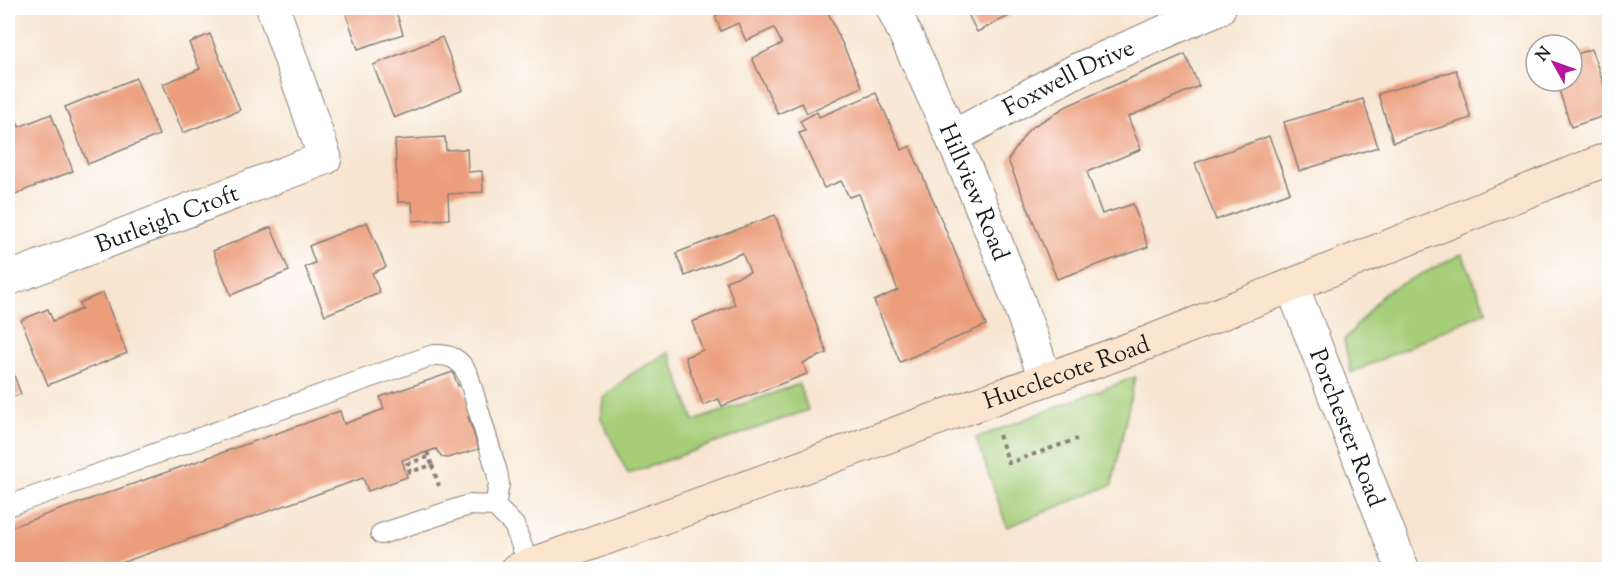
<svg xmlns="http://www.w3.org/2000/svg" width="1617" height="577" viewBox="0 0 1617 577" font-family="'Sorts Mill Goudy',serif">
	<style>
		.green { fill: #a6ce79; stroke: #61754a; stroke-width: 1.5 }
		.building { fill: #ec9d7b }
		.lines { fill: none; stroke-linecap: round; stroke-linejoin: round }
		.lane-casing { stroke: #8a8076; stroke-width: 22 }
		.street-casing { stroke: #8a8076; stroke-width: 35 }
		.secondary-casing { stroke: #8a8076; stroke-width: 35 }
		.path { stroke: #8a8076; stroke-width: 4; stroke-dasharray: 4.5 4.5; stroke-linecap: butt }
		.lane { stroke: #fff; stroke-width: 20 }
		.street { stroke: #fff; stroke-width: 33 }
		.secondary { stroke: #fce5cf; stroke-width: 33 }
		.labels { text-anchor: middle; stroke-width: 5; stroke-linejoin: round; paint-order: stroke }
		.street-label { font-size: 24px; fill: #1c1c1c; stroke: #fff }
	</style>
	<rect width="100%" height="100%" fill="#fff"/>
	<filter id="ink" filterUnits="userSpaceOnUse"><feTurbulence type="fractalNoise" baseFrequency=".0167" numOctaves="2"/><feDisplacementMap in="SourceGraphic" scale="12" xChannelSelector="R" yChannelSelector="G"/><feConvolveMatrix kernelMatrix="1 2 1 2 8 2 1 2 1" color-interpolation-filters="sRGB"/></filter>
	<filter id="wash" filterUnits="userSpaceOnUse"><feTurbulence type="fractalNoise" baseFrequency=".008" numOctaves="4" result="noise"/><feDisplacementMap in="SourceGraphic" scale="24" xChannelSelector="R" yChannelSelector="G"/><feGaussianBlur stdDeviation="1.35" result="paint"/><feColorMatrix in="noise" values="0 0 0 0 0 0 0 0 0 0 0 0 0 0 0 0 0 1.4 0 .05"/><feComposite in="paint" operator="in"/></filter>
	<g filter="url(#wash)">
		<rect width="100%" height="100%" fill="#f7e5d0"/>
		<g class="green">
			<polygon points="1462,254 1487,311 1351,373 1344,340 1385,292"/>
			<polygon points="669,352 694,421 799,384 808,410 628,474 601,418 603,398 631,374"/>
			<polygon points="1135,377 1112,485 1007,527 976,438"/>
		</g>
		<g id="blocks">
			<g class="building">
				<polygon points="344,8 395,8 403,34 358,49"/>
				<polygon points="734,8 826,8 862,87 807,113 802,103 778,114 752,58 782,44 774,28 746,41 738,23 721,31 715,16"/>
				<polygon points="965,8 1025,8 977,32"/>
				<polygon points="210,34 240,110 183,133 163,84 200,69 189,43"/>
				<polygon points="442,37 463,90 394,118 373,65"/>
				<polygon points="1591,49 1610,101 1610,114 1571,127 1556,81 1572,81 1572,56"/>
				<polygon points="1185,54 1199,86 1128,117 1141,149 1087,172 1102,214 1133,204 1148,247 1057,279 1008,160 1029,129 1067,106"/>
				<polygon points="1456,70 1471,118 1393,142 1378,94"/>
				<polygon points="136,78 159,135 88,164 65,107"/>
				<polygon points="876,93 902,150 910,146 986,325 900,362 874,301 898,290 859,194 849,197 841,181 824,188 799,133 805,131 800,121 817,112 819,117"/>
				<polygon points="1363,99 1378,147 1299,171 1284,122"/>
				<polygon points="10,106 19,127 51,114 73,171 8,197 8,107"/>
				<polygon points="1269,136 1290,192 1216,220 1195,163"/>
				<polygon points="445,137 446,150 467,149 468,172 482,171 483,192 448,194 449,219 413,221 412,202 398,202 395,140"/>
				<polygon points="775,215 827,353 803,363 807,374 722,406 719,399 703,405 685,357 703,350 692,322 735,305 726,281 750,272 742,253 685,276 676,253"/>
				<polygon points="367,222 386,267 372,273 380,293 325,315 305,267 315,263 309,246"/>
				<polygon points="271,227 289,271 231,295 213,251"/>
				<polygon points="103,293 127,353 48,385 21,320 48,309 53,321 82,309 79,303"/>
				<polygon points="8,359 21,394 8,399"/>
				<polygon points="453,372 458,386 461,384 473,415 468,417 479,449 447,458 442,457 436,449 402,460 407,477 368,491 363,478 101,570 8,570 8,528 340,411 344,424 384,409 380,397"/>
			</g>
		</g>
	</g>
	<g filter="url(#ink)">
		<use href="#blocks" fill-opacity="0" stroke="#8a8076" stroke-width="1.5"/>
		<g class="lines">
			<g class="lane-casing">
				<g id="lane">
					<path d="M 8,506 L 433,355 C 451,354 460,359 468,375 L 497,472 L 499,484 L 495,506 L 514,525 L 529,565"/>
					<polyline points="381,534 469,505 495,506"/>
				</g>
			</g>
			<g class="street-casing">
				<g id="street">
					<path id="s1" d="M 893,8 C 951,132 1003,248 1045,379"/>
					<path id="s2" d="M 953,137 L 1077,70 L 1219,8"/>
					<path id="s3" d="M 8,279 L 325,158 L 273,8"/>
					<path id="s4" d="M 1292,286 L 1403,570"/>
				</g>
			</g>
			<g class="secondary-casing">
				<g id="secondary">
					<path id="s5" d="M 517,570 L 1147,343 L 1610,158"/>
				</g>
			</g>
			<g class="path">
				<polyline points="999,435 1009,463 1077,439"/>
				<polyline points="427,452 432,465"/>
				<polyline points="428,457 407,464 410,472 432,465 439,486"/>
			</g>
			<use href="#lane" class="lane"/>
			<use href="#street" class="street"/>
			<use href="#secondary" class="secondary"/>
		</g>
	</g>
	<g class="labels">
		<g class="street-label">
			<text dy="8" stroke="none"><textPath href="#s2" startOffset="130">Foxwell Drive</textPath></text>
			<text dy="8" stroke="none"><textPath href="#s1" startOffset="201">Hillview Road</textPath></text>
			<text dy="8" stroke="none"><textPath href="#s3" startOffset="170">Burleigh Croft</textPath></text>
			<text dy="8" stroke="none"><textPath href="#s5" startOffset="584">Hucclecote Road</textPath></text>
			<text dy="8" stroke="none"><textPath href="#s4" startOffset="152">Porchester Road</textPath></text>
		</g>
	</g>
	<rect width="1617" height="577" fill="none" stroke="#fff" stroke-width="30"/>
	<g transform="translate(1554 63) rotate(310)"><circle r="28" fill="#ffffff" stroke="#a4a4a4" stroke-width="1.5"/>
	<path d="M0-4.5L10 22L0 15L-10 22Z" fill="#b5179e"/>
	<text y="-9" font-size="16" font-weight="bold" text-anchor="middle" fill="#1c1c1c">N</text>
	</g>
</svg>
